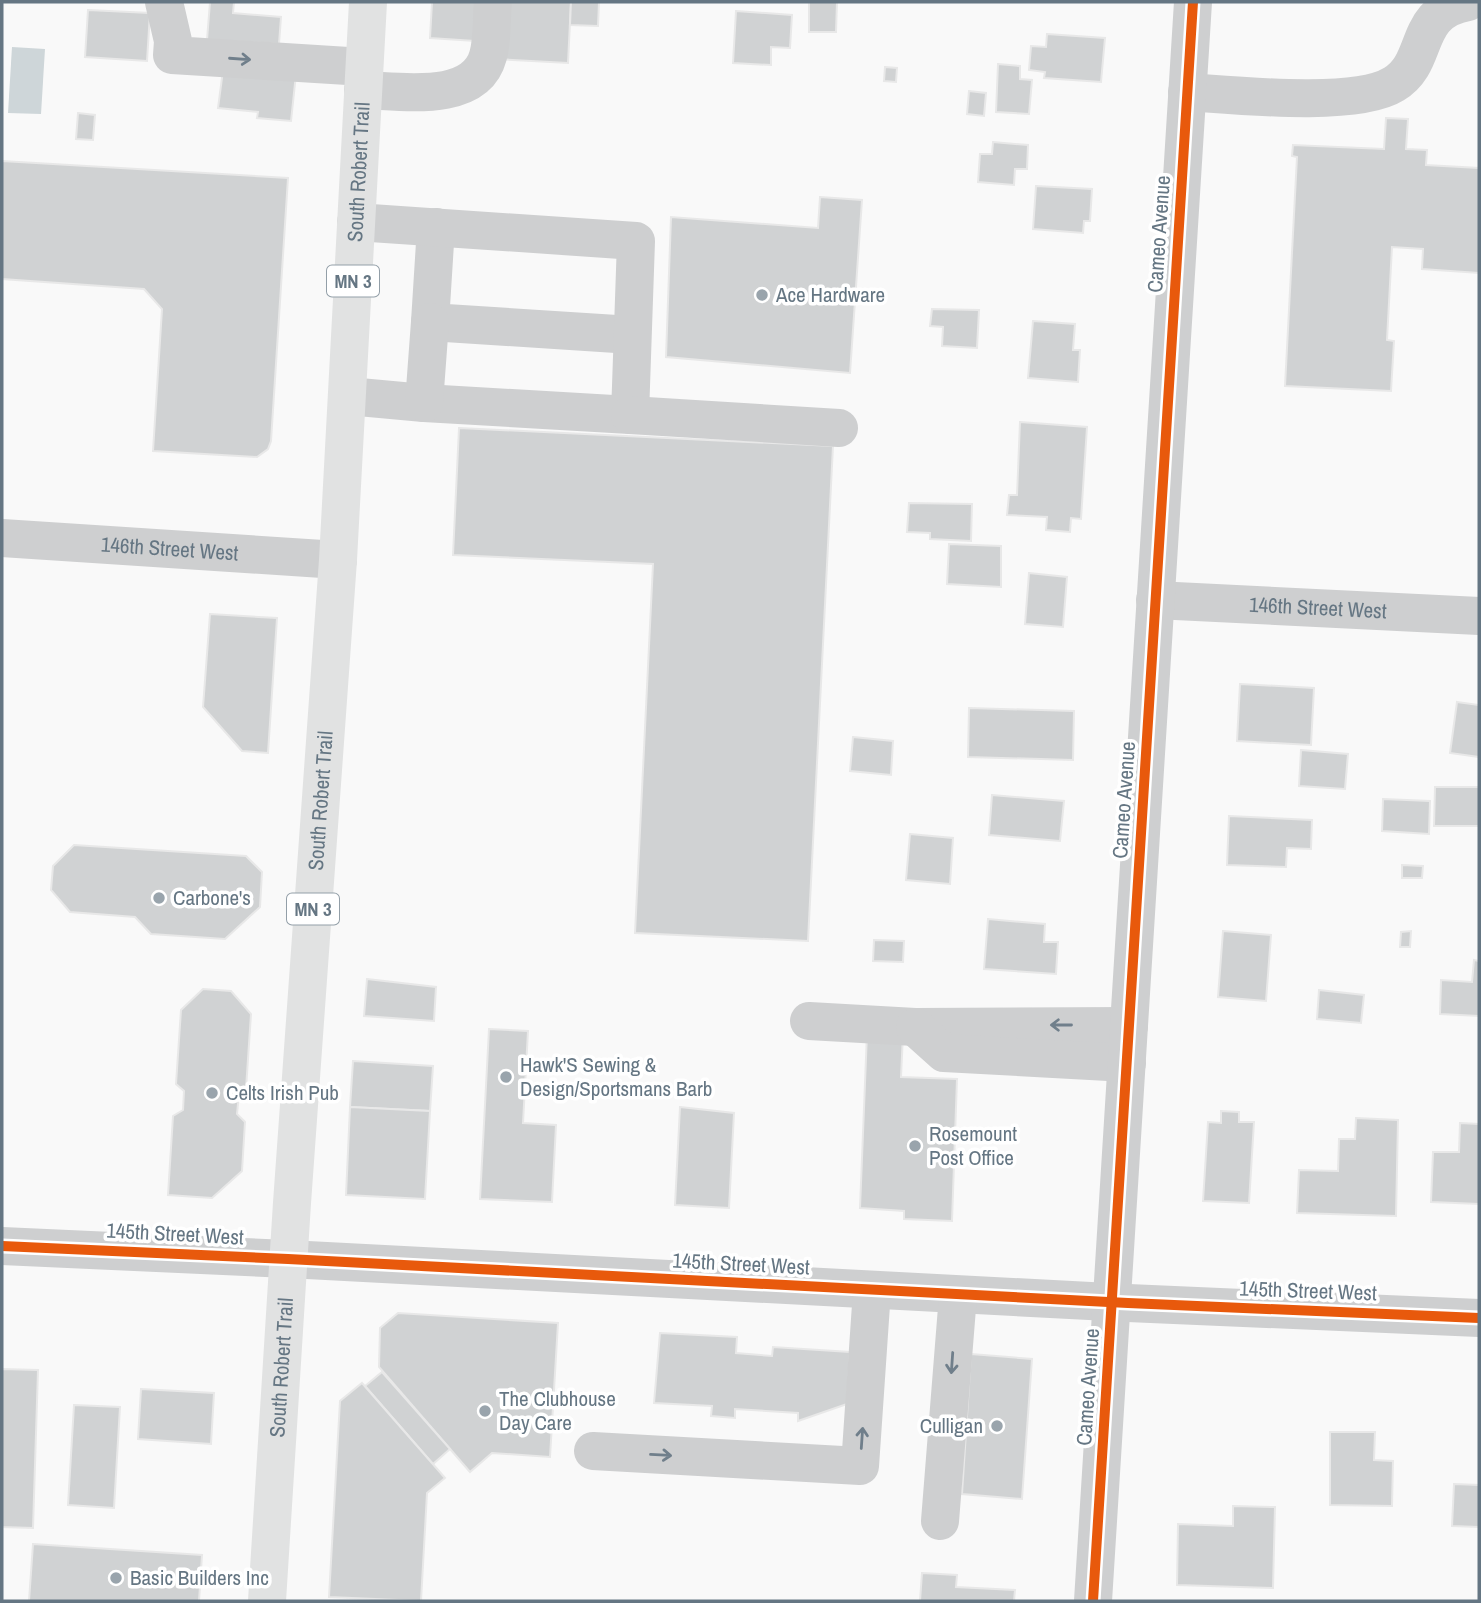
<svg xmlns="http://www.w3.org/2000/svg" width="1481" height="1603" viewBox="0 0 1481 1603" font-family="'Archivo Narrow',sans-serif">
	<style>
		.water { fill: #ced6d9 }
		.building { fill: #d0d2d3; stroke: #e8e8e8; stroke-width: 2 }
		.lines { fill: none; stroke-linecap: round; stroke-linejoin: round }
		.minor { stroke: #cecfd0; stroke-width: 38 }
		.major { stroke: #e1e2e2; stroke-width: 38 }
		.cycleway-casing { stroke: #fff; stroke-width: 15 }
		.cycleway { stroke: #e8590c; stroke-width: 10 }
		.oneway { stroke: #707f8b }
		.poi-dot { fill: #99a4ac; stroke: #fff; stroke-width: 2.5 }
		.labels { text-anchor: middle; stroke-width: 7; stroke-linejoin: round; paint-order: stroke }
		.shield { fill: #fff; stroke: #939fa8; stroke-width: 2 }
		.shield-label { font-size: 19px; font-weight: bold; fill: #657683 }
		.street-label { font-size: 21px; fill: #657683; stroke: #fff }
		.poi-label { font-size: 21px; fill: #657683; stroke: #fff; text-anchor: start }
	</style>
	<rect width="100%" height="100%" fill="#f9f9f9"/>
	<polygon class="water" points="12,47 45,49 41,114 8,113"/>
	<g class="building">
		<polygon points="210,2 234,2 233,13 281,17 279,44 207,40"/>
		<polygon points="432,2 478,2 475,41 430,38"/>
		<polygon points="499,2 571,2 568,63 495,59"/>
		<polygon points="571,2 599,2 598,26 570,25"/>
		<polygon points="809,2 837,2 836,32 809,32"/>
		<polygon points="88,10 150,13 147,61 85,57"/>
		<polygon points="736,11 792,15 790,48 771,47 771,65 733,63"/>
		<polygon points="1047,34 1105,38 1101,82 1044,78 1045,72 1029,70 1031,46 1046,47"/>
		<polygon points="998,64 1020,66 1020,79 1032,80 1029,114 996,112"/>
		<polygon points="885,67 897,68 896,82 884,81"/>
		<polygon points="223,70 296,74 291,121 257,118 258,112 218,108"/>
		<polygon points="969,91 986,93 984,116 967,114"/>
		<polygon points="78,113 95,115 93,140 76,139"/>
		<polygon points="1386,118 1408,119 1406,149 1427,150 1426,165 1479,168 1479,273 1422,269 1423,249 1392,247 1387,340 1394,341 1391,391 1285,386 1297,157 1292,156 1293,145 1384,149"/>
		<polygon points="993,142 1028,145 1027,169 1015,169 1014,185 978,182 980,154 992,154"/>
		<polygon points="2,161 288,178 271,441 268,449 257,457 153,451 162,309 144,289 2,279"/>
		<polygon points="1036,186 1092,189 1090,221 1084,221 1083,233 1033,229"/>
		<polygon points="820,197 862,200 850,373 666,357 671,217 818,228"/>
		<polygon points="932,309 979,310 977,348 942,346 943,327 930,326"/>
		<polygon points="1033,321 1075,324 1073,350 1080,350 1078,382 1028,378"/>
		<polygon points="1020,422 1087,427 1081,519 1071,518 1070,532 1046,530 1047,517 1007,515 1009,495 1017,495"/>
		<polygon points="459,428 833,446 808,941 635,933 653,564 453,555"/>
		<polygon points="909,503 972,504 971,541 930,539 930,533 907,532"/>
		<polygon points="949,544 1001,546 1001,587 947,584"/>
		<polygon points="1029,573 1067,577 1063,627 1025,624"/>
		<polygon points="210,614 277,618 268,753 242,751 203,707"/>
		<polygon points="1240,684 1314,688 1311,745 1237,741"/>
		<polygon points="1457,702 1479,705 1479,757 1450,753"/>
		<polygon points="969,708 1074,711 1073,760 968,757"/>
		<polygon points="853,737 893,741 891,775 850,771"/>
		<polygon points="1301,750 1348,754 1345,789 1299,786"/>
		<polygon points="1435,787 1479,787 1479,826 1434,826"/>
		<polygon points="992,795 1064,801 1060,841 989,835"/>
		<polygon points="1383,799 1430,801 1429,834 1382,831"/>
		<polygon points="1229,816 1312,820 1311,849 1287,848 1286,867 1227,865"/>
		<polygon points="910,834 953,838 950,884 906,880"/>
		<polygon points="74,845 246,856 262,872 260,907 225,939 151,934 135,917 70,912 51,890 53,866"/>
		<polygon points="1402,865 1423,866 1422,878 1402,878"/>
		<polygon points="988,919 1045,924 1044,942 1058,942 1056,974 984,969"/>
		<polygon points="1223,931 1271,935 1266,1001 1218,997"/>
		<polygon points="1411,931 1410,947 1400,947 1401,932"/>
		<polygon points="874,940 904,941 903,962 873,961"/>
		<polygon points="1474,960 1479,961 1479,1016 1440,1014 1441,980 1472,982"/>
		<polygon points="367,979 436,987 434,1021 364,1016"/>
		<polygon points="203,989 231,991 251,1014 246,1089 239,1094 237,1114 245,1122 242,1171 212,1198 168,1195 173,1116 183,1110 184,1091 176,1084 181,1010"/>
		<polygon points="1319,990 1364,995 1361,1023 1317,1019"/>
		<polygon points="489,1029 528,1031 523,1123 556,1125 552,1202 480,1199"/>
		<polygon points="867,1033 903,1034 901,1077 957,1079 952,1221 904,1219 904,1211 860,1208"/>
		<polygon points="353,1061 433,1066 430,1111 350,1107"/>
		<polygon points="350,1107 430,1111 425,1199 346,1195"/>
		<polygon points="680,1107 734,1113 729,1208 675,1205"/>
		<polygon points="1221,1111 1239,1112 1239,1122 1254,1122 1249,1203 1203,1201 1208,1122 1221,1123"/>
		<polygon points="1356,1118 1398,1120 1396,1216 1297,1213 1299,1170 1338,1171 1339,1139 1355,1139"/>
		<polygon points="1460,1123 1479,1124 1479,1204 1431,1202 1433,1152 1459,1152"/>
		<polygon points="398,1313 558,1323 550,1457 492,1453 470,1472 379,1367 380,1328"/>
		<polygon points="660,1333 737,1337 736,1353 772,1356 773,1347 850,1352 847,1404 798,1421 798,1413 735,1409 735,1418 711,1416 712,1406 654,1403"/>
		<polygon points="971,1354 1032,1359 1022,1499 962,1494"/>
		<polygon points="2,1369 38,1370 33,1528 2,1527"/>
		<polygon points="382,1372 450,1449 433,1464 365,1386"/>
		<polygon points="362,1383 445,1478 427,1493 421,1601 329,1597 340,1401"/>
		<polygon points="141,1389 214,1393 211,1444 138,1439"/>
		<polygon points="74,1405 120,1407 114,1508 68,1505"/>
		<polygon points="1330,1432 1375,1432 1374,1460 1393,1461 1392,1506 1330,1505"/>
		<polygon points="1454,1484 1479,1485 1479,1527 1452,1526"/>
		<polygon points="1233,1506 1275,1507 1273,1588 1177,1585 1178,1524 1233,1526"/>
		<polygon points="33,1544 202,1555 199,1601 29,1601"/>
		<polygon points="922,1573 957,1575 956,1587 1015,1590 1014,1601 920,1601"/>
	</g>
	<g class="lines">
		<g class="minor">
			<polyline points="164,2 173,41 172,55 364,67"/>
			<path d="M 363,90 C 401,91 475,104 488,56 C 493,39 491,19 493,2"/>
			<path d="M 1187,92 C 1234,95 1356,108 1394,84 C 1431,62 1411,12 1468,2"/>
			<polyline points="436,227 430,322 632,335"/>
			<polyline points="348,396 424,403 630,415 636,241 356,222"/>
			<polyline points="424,403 430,322"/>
			<polyline points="630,415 839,428"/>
			<path id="s1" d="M 2,538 L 338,560"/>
			<path id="s2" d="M 1155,600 L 1479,616"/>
			<polyline points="809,1021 915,1027 1129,1026"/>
			<polyline points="915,1027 944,1053 1127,1063"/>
			<polyline points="2,1246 288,1259 1128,1303 1479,1318"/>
			<polyline points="593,1451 860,1466 872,1290"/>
			<polyline points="940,1521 958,1295"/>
			<polyline points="1093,1601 1193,2"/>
		</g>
		<path class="major" id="s3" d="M 267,1601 L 292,1203 L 338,560 L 368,2"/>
		<g class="cycleway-casing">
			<g id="cycleway">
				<polyline points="2,1246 288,1259 1128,1303 1479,1318"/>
				<polyline points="1093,1601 1193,2"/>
			</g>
		</g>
		<use href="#cycleway" class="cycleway"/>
	</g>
	<defs><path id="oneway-shaft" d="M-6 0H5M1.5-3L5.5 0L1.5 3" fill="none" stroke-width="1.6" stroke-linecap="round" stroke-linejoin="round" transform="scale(1.75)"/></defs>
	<g class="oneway">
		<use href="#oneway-shaft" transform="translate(240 59) rotate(4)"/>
		<use href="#oneway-shaft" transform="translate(1061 1025) rotate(180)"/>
		<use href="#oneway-shaft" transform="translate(952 1363) rotate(94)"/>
		<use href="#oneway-shaft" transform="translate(862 1438) rotate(-86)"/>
		<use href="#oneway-shaft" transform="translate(661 1455) rotate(3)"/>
	</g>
	<g class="poi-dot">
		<circle cx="762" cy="295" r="7"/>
		<circle cx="159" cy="898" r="7"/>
		<circle cx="506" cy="1077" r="7"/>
		<circle cx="212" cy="1093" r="7"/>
		<circle cx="915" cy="1146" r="7"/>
		<circle cx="485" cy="1411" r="7"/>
		<circle cx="997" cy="1426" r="7"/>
		<circle cx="116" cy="1578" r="7"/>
	</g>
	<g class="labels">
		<g class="shield">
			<rect x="327" y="265.5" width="52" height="31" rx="5"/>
			<rect x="287" y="893.5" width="52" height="31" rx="5"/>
		</g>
		<g class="shield-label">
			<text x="353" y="288">MN 3</text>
			<text x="313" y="916">MN 3</text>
		</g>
		<g class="street-label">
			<text dy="7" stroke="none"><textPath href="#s3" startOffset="1432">South Robert Trail</textPath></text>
			<text transform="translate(1159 234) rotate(-86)" y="7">Cameo Avenue</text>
			<text dy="7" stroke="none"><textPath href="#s1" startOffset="168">146th Street West</textPath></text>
			<text dy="7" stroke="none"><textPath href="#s2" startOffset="163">146th Street West</textPath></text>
			<text transform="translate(1124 800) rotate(-86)" y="7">Cameo Avenue</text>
			<text dy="7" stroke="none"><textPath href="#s3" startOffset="802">South Robert Trail</textPath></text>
			<text transform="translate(175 1234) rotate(3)" y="7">145th Street West</text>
			<text transform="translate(741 1264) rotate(3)" y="7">145th Street West</text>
			<text transform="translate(1308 1291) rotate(2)" y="7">145th Street West</text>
			<text dy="7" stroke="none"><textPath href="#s3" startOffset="234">South Robert Trail</textPath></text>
			<text transform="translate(1088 1387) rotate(-86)" y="7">Cameo Avenue</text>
		</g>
		<g class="poi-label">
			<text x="776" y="302">Ace Hardware</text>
			<text x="173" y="905">Carbone's</text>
			<text x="520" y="1072">Hawk'S Sewing &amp;<tspan x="520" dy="24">Design/Sportsmans Barb</tspan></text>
			<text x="226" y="1100">Celts Irish Pub</text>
			<text x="929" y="1141">Rosemount<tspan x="929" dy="24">Post Office</tspan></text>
			<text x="499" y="1406">The Clubhouse<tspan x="499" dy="24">Day Care</tspan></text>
			<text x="983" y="1433" text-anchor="end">Culligan</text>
			<text x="130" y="1585">Basic Builders Inc</text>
		</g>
	</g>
	<rect width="1481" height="1603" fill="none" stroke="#657683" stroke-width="7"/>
</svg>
